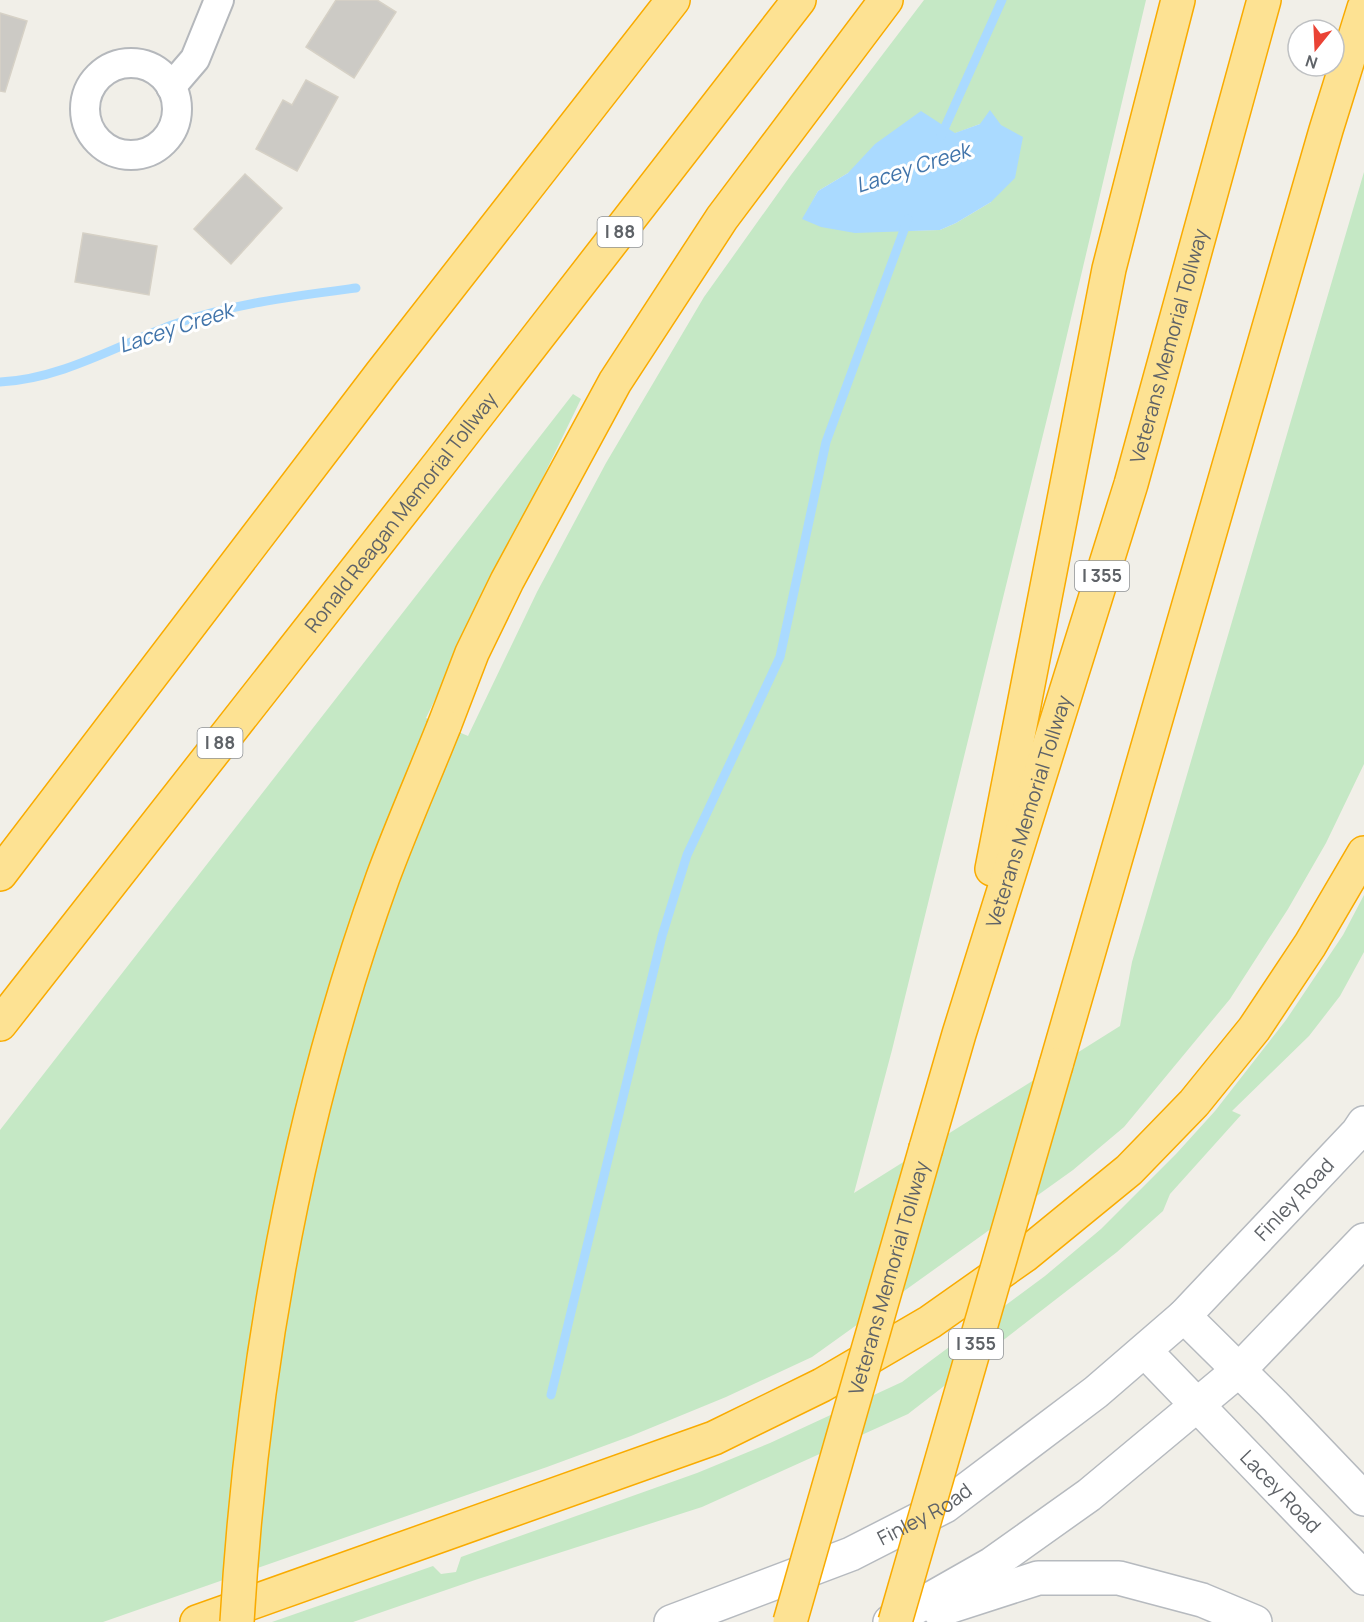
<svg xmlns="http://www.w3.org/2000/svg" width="1364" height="1622" viewBox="0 0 1364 1622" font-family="Manrope,sans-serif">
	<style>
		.green { fill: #c5e8c5; fill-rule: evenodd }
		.water { fill: #aadaff }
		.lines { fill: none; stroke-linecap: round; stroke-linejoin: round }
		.stream { stroke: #aadaff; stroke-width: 9 }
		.building { fill: #cccac5; stroke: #d6d1c6; stroke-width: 1.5 }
		.minor-casing { stroke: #b5b8bc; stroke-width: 32 }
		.secondary-casing { stroke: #b6babf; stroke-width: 36 }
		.motorway-casing { stroke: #f9ab00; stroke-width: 36 }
		.minor { stroke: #fff; stroke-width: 28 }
		.secondary { stroke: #fff; stroke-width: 33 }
		.motorway { stroke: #fde293; stroke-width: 33 }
		.motorway-bridge-casing { stroke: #f9ab00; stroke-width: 36; stroke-linecap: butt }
		.motorway-bridge { stroke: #fde293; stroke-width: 33 }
		.labels { text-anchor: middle; stroke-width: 6; stroke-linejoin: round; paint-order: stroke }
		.shield { fill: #fff; stroke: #8f9295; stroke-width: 1.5 }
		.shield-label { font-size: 18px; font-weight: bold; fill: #5f6368 }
		.street-label { font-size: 20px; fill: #5f6368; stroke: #fff }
		.water-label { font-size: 21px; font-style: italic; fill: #4174aa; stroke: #fff }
	</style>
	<rect width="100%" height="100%" fill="#f1efe8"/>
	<g class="green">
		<path d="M 924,0 L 1146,0 L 1054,390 L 892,1050 L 854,1193 L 1120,1026 L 1132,962 L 1364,172 L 1364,764 L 1326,843 L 1288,909 L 1230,999 L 1124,1127 L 1073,1170 L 812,1357 L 726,1397 L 631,1436 L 547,1467 L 103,1622 L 0,1622 L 0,1130 L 573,394 L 581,399 L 426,718 L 468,736 L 537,592 L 606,463 L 704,297 L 791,175 ZM 980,124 L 991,202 L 956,223 L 940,230 L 899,231 L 803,219 L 818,191 L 848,173 Z"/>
		<polygon points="1364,895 1364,952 1340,996 1309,1036 1232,1111 1241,1115 1170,1194 1163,1211 1117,1252 908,1414 702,1507 478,1579 353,1622 272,1622 433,1566 441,1574 456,1572 461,1557 697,1473 770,1443 902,1382 1045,1276 1101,1229 1176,1154 1215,1111 1286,1020 1343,935"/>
	</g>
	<polygon class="water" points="990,110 1001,125 1023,137 1015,178 991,202 956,223 940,230 855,233 821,227 802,219 818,191 848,173 875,144 921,111 955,133 980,124"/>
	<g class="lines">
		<g class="stream">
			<polyline points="941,136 1002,0"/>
			<path d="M 0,382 C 61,379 116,346 172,325 C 230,304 295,296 356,288"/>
			<polyline points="551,1395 662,936 687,855 780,657 826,442 908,219"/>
		</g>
	</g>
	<g class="building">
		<polygon points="336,0 377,0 396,12 354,78 306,47"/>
		<polygon points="0,13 27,21 5,92 0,91"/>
		<polygon points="306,80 338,97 297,171 256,149 283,100 292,105"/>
		<polygon points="245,174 282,208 231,264 194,229"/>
		<polygon points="83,233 157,246 149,295 75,282"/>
	</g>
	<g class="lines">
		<g class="minor-casing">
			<g id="minor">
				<circle cx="131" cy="109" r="46"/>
				<polyline points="171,87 195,59 219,0"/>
			</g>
		</g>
		<g class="secondary-casing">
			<g id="secondary">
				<polyline points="1184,1316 1273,1404 1364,1499"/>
				<path id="s1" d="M 1145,1351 L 1364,1578"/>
				<polyline points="939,1610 1038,1578 1119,1578 1202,1600 1255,1622"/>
				<path id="s2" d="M 671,1622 L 851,1554 L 945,1506 L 1096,1392 L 1184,1316 L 1358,1132 L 1364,1123"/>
				<polyline points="890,1622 992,1564 1089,1495 1239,1370 1364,1240"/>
			</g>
		</g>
		<g class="motorway-casing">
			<g id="motorway">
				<polyline points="444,726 472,653 507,581 615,382 722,218 886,0"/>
				<polyline points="992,869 1109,269 1178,0"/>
				<polyline points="0,874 381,374 673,0"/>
				<path id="s3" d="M 0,1024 L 440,463 L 799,0"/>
				<polyline points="1056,1065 1326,130 1364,8"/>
				<path id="s4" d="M 926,1148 L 959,1034 L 1131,484 L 1264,0"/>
				<polyline points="197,1622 714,1438 822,1385 930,1322 1025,1255 1129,1170 1194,1103 1254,1029 1310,945 1364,853"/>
			</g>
		</g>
		<use href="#minor" class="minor"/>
		<use href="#secondary" class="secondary"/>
		<use href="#motorway" class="motorway"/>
		<g class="motorway-bridge-casing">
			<g id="motorway-bridge">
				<path d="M 237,1622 C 252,1369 297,1115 383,877 C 402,826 424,776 444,726"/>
				<path id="s5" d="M 790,1622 L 926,1148"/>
				<polyline points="895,1622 1056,1065"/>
			</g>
		</g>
		<use href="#motorway-bridge" class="motorway-bridge"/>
	</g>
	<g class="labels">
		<g class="shield">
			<rect x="597.5" y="217" width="45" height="30" rx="4.5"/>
			<rect x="1075" y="561" width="54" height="30" rx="4.5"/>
			<rect x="197.5" y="728" width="45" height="30" rx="4.5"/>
			<rect x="949" y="1329" width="54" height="30" rx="4.5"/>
		</g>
		<g class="shield-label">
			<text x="620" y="238">I 88</text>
			<text x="1102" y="582">I 355</text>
			<text x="220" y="749">I 88</text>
			<text x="976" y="1350">I 355</text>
		</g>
		<g class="street-label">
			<text dy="7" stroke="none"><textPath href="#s4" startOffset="838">Veterans Memorial Tollway</textPath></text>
			<text dy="7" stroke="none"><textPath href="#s3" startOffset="650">Ronald Reagan Memorial Tollway</textPath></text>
			<text dy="7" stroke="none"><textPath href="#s4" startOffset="352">Veterans Memorial Tollway</textPath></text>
			<text dy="7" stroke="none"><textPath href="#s2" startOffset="764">Finley Road</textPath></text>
			<text dy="7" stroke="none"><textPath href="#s5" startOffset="358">Veterans Memorial Tollway</textPath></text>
			<text dy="7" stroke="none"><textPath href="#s1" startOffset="195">Lacey Road</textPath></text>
			<text dy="7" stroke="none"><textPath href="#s2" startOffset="276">Finley Road</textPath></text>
		</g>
		<g class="water-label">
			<text transform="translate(913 168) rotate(-18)" y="7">Lacey Creek</text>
			<text transform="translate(176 328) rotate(-18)" y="7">Lacey Creek</text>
		</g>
	</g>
	<g transform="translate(1316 48) rotate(198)"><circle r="28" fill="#ffffff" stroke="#bfc1c3" stroke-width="1.5"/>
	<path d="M0-4.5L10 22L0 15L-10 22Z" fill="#ea4335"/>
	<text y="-9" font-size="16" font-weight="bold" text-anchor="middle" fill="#5f6368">N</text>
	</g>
</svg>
